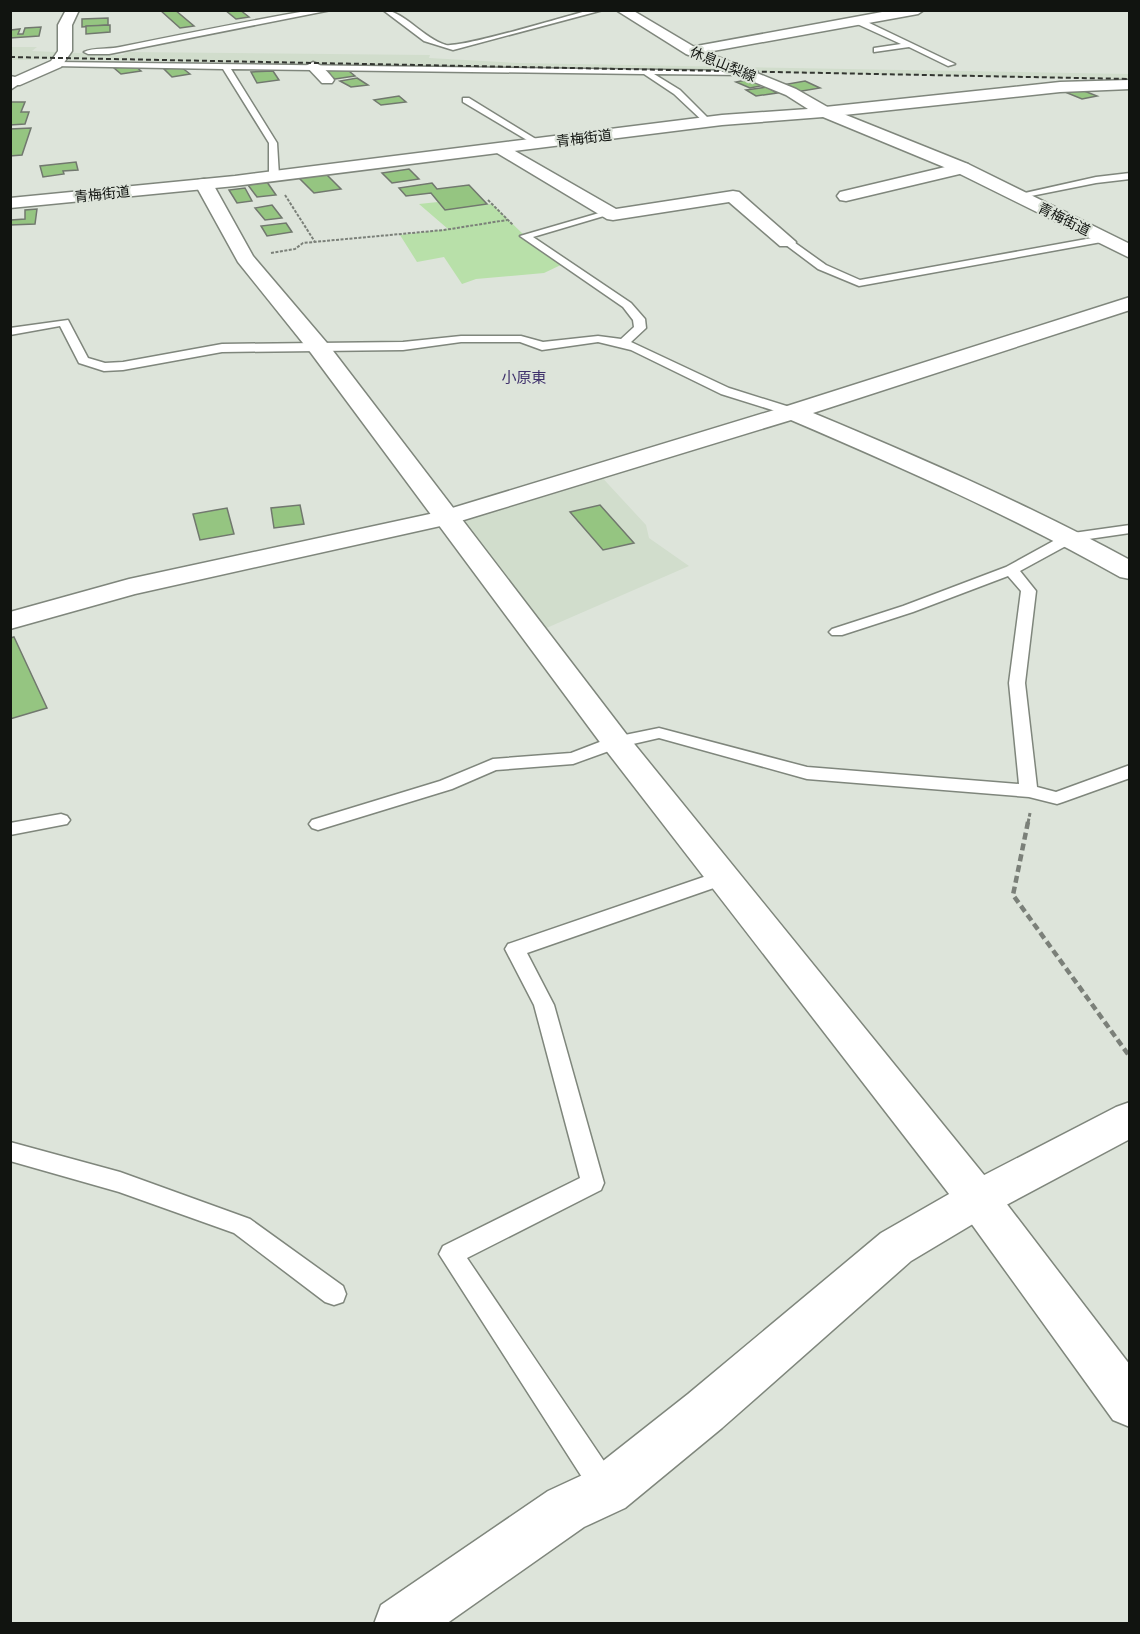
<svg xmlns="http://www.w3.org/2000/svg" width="1140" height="1634" viewBox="0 0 1140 1634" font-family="Lato,'Noto Sans JP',sans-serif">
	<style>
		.built { fill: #d1ddcc }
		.green { fill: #b8e0a9 }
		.building { fill: #95c581; stroke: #71786e; stroke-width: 1.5 }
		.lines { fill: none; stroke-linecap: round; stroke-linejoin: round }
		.service-casing { stroke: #7f867c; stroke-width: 3 }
		.minor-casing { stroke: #7f867c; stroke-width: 3 }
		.tertiary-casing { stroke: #7f867c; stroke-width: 3 }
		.secondary-casing { stroke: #7f867c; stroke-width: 3 }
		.path-far2 { stroke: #7b8079; stroke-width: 2; stroke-dasharray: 3 1.5; stroke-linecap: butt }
		.path-far1 { stroke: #7b8079; stroke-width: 3; stroke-dasharray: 4.5 2; stroke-linecap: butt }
		.path { stroke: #7b8079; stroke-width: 4.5; stroke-dasharray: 7 4; stroke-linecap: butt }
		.service { fill: #fff; fill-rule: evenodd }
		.minor { fill: #fff; fill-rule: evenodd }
		.tertiary { fill: #fff; fill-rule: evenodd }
		.secondary { fill: #fff; fill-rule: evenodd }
		.rail { stroke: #333631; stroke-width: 2; stroke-dasharray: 5 3; stroke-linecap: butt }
		.labels { text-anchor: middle; stroke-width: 4.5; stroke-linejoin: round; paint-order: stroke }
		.far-street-label { font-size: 14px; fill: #111410; stroke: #dde4da }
		.far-quarter-label { font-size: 15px; fill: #3f316c; stroke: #dde4da }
	</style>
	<rect width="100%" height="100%" fill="#dde4da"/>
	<g class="built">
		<polygon points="11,47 37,47 32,51 123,55 127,52 430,55 429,58 519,63 1129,74 1130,79 46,59 20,60 11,60"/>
		<polygon points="597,472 646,525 649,538 689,566 535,633 445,518"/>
	</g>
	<polygon class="green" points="438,202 445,209 492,204 525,236 565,263 544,273 476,279 462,284 444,257 417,262 400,235 448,229 419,204"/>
	<g class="building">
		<polygon points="160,10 175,10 194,26 180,28"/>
		<polygon points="225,10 240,10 249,17 236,19"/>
		<polygon points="108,18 108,25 82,27 82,19"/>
		<polygon points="110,25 110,32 86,34 86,26"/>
		<polygon points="41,27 39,36 10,38 11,30 20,29 18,34 23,34 25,28"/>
		<polygon points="134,65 141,71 121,74 114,68"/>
		<polygon points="181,67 190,74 172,77 164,69"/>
		<polygon points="344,67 355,76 335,79 323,70"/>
		<polygon points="273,71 279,80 257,83 251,72"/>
		<polygon points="357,78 368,85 351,87 340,81"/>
		<polygon points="751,79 765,85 750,88 736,82"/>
		<polygon points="805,81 820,88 796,92 782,85"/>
		<polygon points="767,87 777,93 756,96 746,90"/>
		<polygon points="1074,87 1097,96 1082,99 1060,90"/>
		<polygon points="399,96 406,102 381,105 374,100"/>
		<polygon points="10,102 25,102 21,112 29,112 25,124 10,125"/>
		<polygon points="31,128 22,155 10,156 10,129"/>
		<polygon points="76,162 78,170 63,171 64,174 43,177 40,166"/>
		<polygon points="409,169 419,179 392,183 382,173"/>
		<polygon points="326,174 341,189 314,193 299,178"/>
		<polygon points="267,182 276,195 257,197 248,185"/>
		<polygon points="432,183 437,189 469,185 487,204 445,210 431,193 406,196 399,188"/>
		<polygon points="245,188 252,201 237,203 229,190"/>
		<polygon points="272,205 282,218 265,220 255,208"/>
		<polygon points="37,209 35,224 10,225 11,220 25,219 25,210"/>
		<polygon points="286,223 292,232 267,236 261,226"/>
		<polygon points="300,505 304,524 274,528 271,508"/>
		<polygon points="600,505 634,543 603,550 570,512"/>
		<polygon points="227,508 234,534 200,540 193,514"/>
		<polygon points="14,637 47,708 10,719 10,638"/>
	</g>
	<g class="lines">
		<g class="service-casing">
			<g id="service">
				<path d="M 312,10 L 331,10 L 109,54 L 88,54 L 84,52 C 93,47 109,50 120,47 C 184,34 248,21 312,10 Z"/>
				<path d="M 383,10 C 403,10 424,39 446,45 C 462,48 567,16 590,10 L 603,10 L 453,50 L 424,41 Z"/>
				<polygon points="855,19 861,19 955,64 948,66 909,47 874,52 874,48 901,44 855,23"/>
				<polygon points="56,62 745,71 749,73 745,75 654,74 680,90 710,120 711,122 707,125 674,94 644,74 231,69 277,143 279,176 274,179 269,176 269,143 223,69 53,66 53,62"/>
				<polygon points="463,98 469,98 544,144 537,146 463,102"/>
				<polygon points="1130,173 1130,179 1096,183 1016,199 1011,196 1096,177"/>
				<polygon points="606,211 614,213 533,237 631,303 645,319 646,328 631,342 729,388 796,409 798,412 796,415 788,415 721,394 631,350 598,342 542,350 520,342 461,342 403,350 222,352 123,370 104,371 79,363 60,326 10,335 10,328 68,320 88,358 105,363 123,362 222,344 403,342 461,336 521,336 543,342 598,336 621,339 634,327 633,320 623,307 520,236"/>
				<polygon points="1103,236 1107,237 1107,241 859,286 818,269 782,242 791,240 826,265 860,280"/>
				<polygon points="1130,525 1130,533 1075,541 1020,571 1036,591 1025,683 1037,787 1056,792 1130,765 1130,778 1063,802 1057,804 1029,797 807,779 659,738 620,747 573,764 496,770 452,789 318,830 312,828 309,824 312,820 440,781 493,759 571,753 610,738 659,728 807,767 1019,784 1009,683 1021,591 1008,576 913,612 842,635 832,635 829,632 832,629 903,606 1006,567 1066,534"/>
				<polygon points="61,814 67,816 70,820 67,824 10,835 10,823"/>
				<polygon points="724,870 731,872 733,877 731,882 527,953 554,1005 604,1183 601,1190 467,1258 616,1479 620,1489 616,1499 606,1503 596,1499 439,1254 443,1246 580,1178 534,1005 505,949 508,944"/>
				<polygon points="10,1142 120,1172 250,1219 343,1286 346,1294 343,1302 334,1305 325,1302 234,1233 119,1192 10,1161"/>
			</g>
		</g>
		<g class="minor-casing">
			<g id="minor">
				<polygon points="66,10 79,10 72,25 72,51 61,67 20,85 10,85 10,76 15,77 51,61 58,51 58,25"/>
				<polygon points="893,10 924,10 918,14 691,55 684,51 691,47"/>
				<path d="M 313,62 C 321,64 329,73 334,80 L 332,83 L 322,83 L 306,66 Z"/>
				<polygon points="1130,80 1130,89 1060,92 825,117 817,112 825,107 1060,82"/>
				<polygon points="503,144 616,209 733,191 739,192 796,242 794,246 780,246 729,202 613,220 607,219 497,153 495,149 497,145"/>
				<polygon points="962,163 968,164 971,168 968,172 846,201 840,200 837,196 840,192"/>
				<path d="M 1130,297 L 1130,310 L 813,413 C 921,458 1027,504 1130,560 L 1130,579 L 1120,577 C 1014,517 903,468 791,420 L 454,523 L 135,594 L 10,629 L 10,612 L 129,579 L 439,512 L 784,407 Z"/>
				<polygon points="1130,1102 1130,1139 993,1212 911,1261 722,1428 625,1508 584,1527 446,1624 374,1624 381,1605 548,1491 589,1472 688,1394 881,1233 963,1186 1116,1107"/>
			</g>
		</g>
		<g class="tertiary-casing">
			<g id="tertiary">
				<polygon points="15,78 22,82 10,90 10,79"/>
				<polygon points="204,179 210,180 213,184 253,256 327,343 627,735 993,1186 1130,1365 1130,1427 1113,1420 963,1212 605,749 311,353 238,262 195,184 198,180"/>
			</g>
		</g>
		<g class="secondary-casing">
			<polygon id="secondary" points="616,10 632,10 696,48 796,89 831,109 968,164 1130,244 1130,258 956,172 823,117 722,125 235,186 10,208 10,198 235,176 722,115 808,109 786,95 686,54"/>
		</g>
		<g class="path-far2">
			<polyline points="285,195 315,242"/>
			<polyline points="488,200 513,225"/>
			<polyline points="271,253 295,249 303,243 444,230 507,220"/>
		</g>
		<polyline class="path-far1" points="1028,823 1030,813"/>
		<polyline class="path" points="1028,822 1013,895 1130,1057"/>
		<use href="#service" class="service"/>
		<use href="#minor" class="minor"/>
		<use href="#tertiary" class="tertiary"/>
		<use href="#secondary" class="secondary"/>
		<polyline class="rail" points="10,57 1130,79"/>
	</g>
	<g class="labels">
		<g class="far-street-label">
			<text transform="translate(723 64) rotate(22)" y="5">休息山梨線</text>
			<text transform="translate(584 138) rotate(-7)" y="5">青梅街道</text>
			<text transform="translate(102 194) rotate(-6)" y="5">青梅街道</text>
			<text transform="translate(1064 219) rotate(26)" y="5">青梅街道</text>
		</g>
		<g class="far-quarter-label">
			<text x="524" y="383">小原東</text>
		</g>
	</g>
	<rect width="1140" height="1634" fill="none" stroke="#111410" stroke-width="24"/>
</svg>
